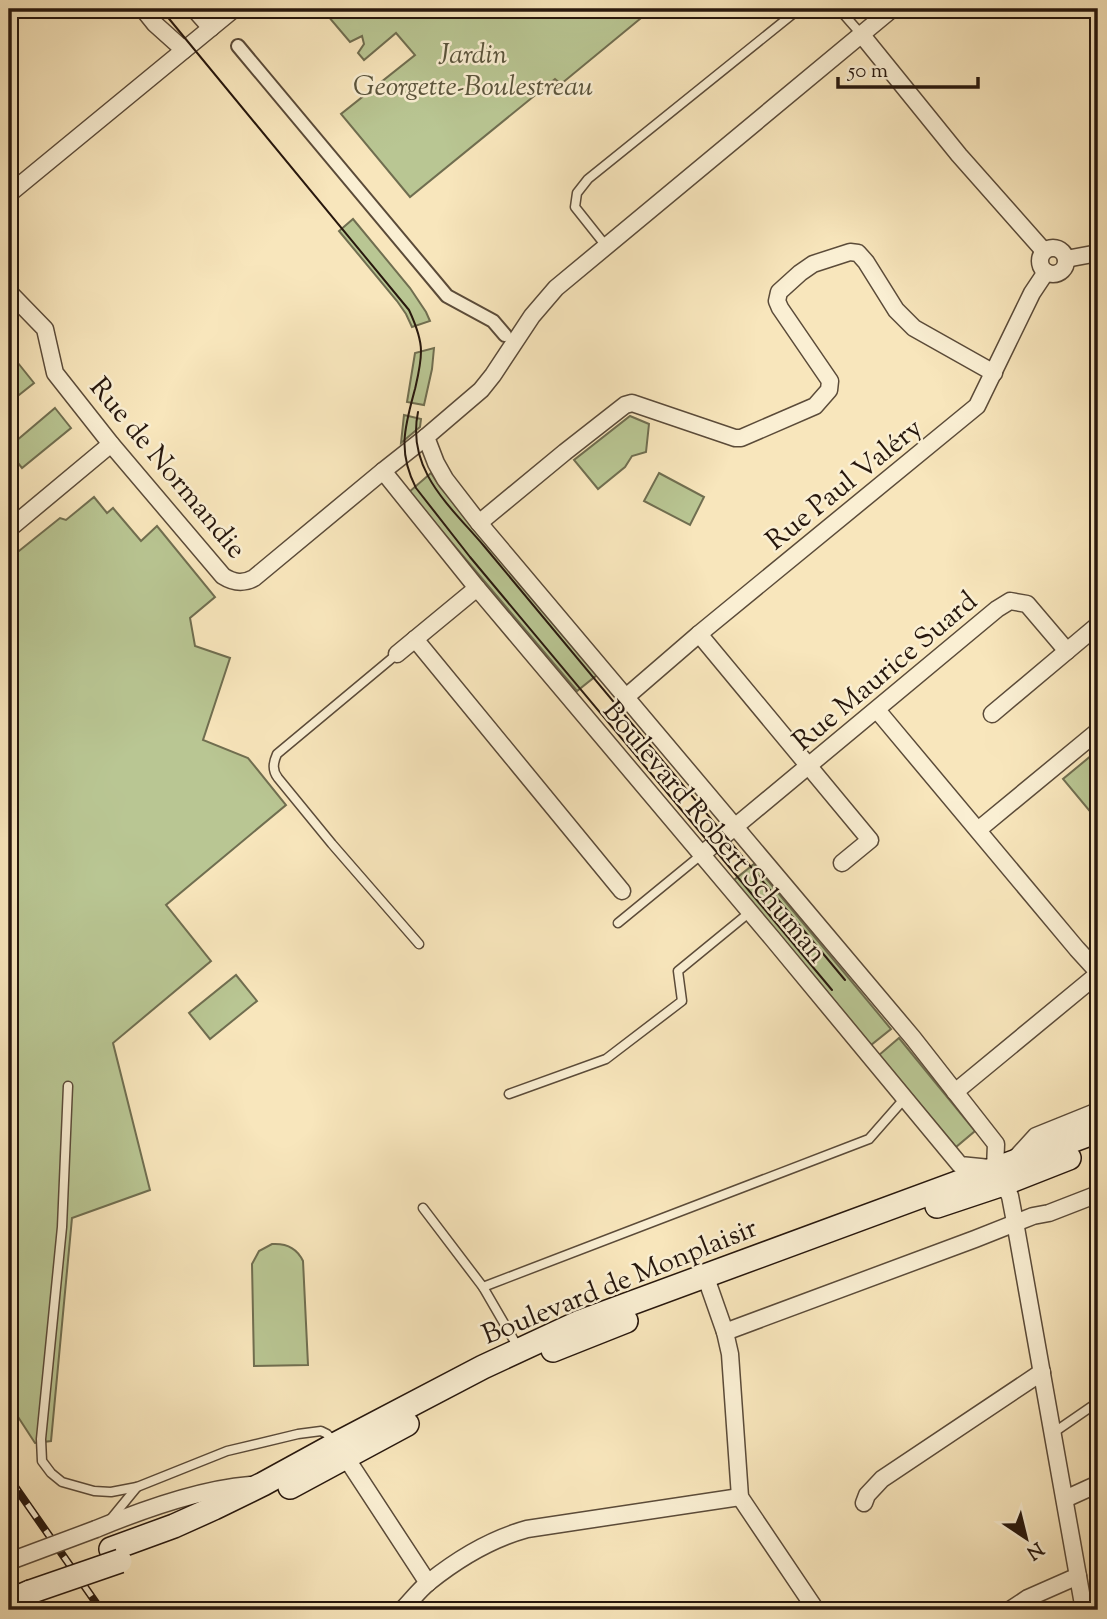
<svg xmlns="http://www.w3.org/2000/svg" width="1107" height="1619" viewBox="0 0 1107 1619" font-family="'Sorts Mill Goudy',serif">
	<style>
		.green { fill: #b9c693; stroke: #706e50; stroke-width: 2 }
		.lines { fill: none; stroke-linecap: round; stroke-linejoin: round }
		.service-casing { stroke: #5b4b39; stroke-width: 11 }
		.pedestrian-casing { stroke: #5b4b39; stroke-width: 16 }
		.minor-casing { stroke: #5b4b39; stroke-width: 19 }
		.secondary-casing { stroke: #27170d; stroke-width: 26 }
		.service { stroke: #faefd3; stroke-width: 8 }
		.pedestrian { stroke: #faefd3; stroke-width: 12 }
		.minor { stroke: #faefd3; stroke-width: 16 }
		.secondary { stroke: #faefd3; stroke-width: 23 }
		.tram { stroke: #27170d; stroke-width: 2 }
		.rail-casing { stroke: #27170d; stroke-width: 8 }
		.rail { stroke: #faefd3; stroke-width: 5; stroke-dasharray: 16; stroke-linecap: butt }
		.minor-bridge-casing { stroke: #5b4b39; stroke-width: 19; stroke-linecap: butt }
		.secondary-bridge-casing { stroke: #27170d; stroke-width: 26; stroke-linecap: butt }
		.minor-bridge { stroke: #faefd3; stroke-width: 16 }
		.secondary-bridge { stroke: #faefd3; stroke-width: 23 }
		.labels { text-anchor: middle; stroke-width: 5; stroke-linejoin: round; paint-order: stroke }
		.park-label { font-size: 28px; font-style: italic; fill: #5a543c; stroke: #faefd3 }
		.street-label { font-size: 28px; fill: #27170d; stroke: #faefd3 }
	</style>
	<rect width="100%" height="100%" fill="#f8e6bc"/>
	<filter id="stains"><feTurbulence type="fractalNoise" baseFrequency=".00286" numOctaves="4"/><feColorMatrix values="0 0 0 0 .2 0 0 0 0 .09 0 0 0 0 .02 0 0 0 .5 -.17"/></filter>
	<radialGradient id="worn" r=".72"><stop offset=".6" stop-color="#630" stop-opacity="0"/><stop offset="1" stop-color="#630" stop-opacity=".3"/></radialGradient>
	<g class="green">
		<polygon points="322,9 652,9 561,84 555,79 410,197 341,114 415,55 396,33 364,60 358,53 364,44 362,36 350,42"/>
		<polygon points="353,219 410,288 426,312 430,321 412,327 406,314 397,301 339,231"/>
		<polygon points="434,348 432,369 424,405 407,402 415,353"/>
		<polygon points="14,358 34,383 9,403 9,363"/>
		<polygon points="55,408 71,428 22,468 9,452 9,447"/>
		<polygon points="404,415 421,419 420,427 401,443"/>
		<polygon points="630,416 649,424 646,452 632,456 625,467 598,489 574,460"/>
		<polygon points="431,473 440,487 597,675 577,691 409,492"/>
		<polygon points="659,473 704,497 690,525 644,501"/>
		<polygon points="94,497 107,513 113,508 141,541 157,526 215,597 190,618 195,646 230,658 203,740 248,758 286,805 166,905 211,961 113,1043 150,1190 72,1218 51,1441 35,1443 9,1403 9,559 60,518 66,520"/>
		<polygon points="1098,750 1098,821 1063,779"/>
		<polygon points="754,864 891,1029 871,1045 734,880"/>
		<polygon points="236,975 257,1001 210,1039 189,1013"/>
		<polygon points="899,1038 975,1131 956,1147 879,1055"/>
		<path d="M 272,1244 C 287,1243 297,1248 303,1261 L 308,1365 L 254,1366 L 252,1264 L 259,1251 Z"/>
	</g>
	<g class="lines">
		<g class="service-casing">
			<g id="service">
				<polyline points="839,9 861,34"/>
				<polyline points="606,246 575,207 577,193 588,179 799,9"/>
				<path d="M 397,654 L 277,754 C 273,763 272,770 278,778 L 332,844 L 419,944"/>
				<polyline points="618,923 701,855"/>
				<polyline points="68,1086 62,1227 41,1439 42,1461 51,1473 62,1482 94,1491 111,1492 137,1487 227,1451 298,1434 321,1431 327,1434 334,1442"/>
				<polyline points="509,1094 606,1059 682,1001 678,971 750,912"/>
				<polyline points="423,1208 483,1287 519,1349"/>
				<polyline points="483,1287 869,1139 905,1098"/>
				<polyline points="1053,1433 1098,1402"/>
				<polyline points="110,1520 137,1487"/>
			</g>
		</g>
		<g class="pedestrian-casing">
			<polyline id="pedestrian" points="238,46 447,296 493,321 505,335"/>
		</g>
		<g class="minor-casing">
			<g id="minor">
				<polyline points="143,9 155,24 184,50"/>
				<polyline points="194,9 211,28"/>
				<polyline points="892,9 556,288 532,316 493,375 481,390 426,437 436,463 445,479 479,523 913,1038 996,1144 995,1169 1010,1196 1015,1222 1084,1610"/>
				<polyline points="861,34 959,155 1044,251"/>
				<polyline points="9,194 234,9"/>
				<circle cx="1053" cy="261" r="13"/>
				<polyline points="1066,259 1098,253"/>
				<path d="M 9,292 L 45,329 L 55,373 L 111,444 L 223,576 C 234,583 243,584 254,578 L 383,471 L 477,588 L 772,938 L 960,1165 L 990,1168"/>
				<polyline points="383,471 426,437"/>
				<polyline points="479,523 565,452 625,405 632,403 735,438 741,438 815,406 829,390 830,381 780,308 777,301 779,292 800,273 813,264 850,252 858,253 866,262 896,310 914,328 994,373"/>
				<polyline points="9,529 111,444"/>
				<polyline points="699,634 870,840 842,863"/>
				<polyline points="415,639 622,891"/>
				<polyline points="397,654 477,588"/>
				<polyline points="626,697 699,634 977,406 1032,293 1046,272"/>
				<polyline points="877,710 1077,949 1098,972"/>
				<polyline points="992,714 1067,651"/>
				<polyline points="978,830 1098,731"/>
				<polyline points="701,855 997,609 1010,601 1027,604 1067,651 1098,625"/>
				<polyline points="955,1092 1098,974"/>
				<polyline points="1015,1159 1036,1136 1098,1111"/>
				<polyline points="705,1275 725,1332 730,1354 740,1497 816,1610"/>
				<polyline points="725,1332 975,1239 1033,1216 1049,1213 1098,1194"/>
				<polyline points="341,1450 428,1583"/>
				<polyline points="1065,1499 1098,1484"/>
				<polyline points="864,1503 867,1495 882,1479 1042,1372"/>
				<path d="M 96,1529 C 142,1510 200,1489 250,1485"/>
				<path d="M 402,1610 C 411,1601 419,1590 429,1582 C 459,1558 491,1539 527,1529 L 740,1497"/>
				<polyline points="1010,1610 1028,1598 1078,1576"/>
			</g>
		</g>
		<g class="secondary-casing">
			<g id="secondary">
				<polyline points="937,1206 1003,1184 1069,1158"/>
				<polyline points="553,1350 626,1321"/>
				<polyline points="290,1487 407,1424"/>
				<polyline points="111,1549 174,1526 214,1508 263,1484 336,1444 483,1367 580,1322 1098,1131"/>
				<polyline points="9,1601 30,1592"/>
			</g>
		</g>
		<use href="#service" class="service"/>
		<use href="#pedestrian" class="pedestrian"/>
		<use href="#minor" class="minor"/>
		<use href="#secondary" class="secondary"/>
		<g class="tram">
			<path d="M 161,9 L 409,310 C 415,323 421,337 421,351 C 421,364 418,376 415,389 C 405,426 397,451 416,488 L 470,557 L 832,990"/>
			<path d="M 418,412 C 406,470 450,506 484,546 L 845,980"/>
		</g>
		<g class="rail-casing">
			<polyline id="rail" points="9,1478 101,1610"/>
		</g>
		<use href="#rail" class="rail"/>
		<g class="minor-bridge-casing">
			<polyline id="minor-bridge" points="13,1560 96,1529"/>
		</g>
		<g class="secondary-bridge-casing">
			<polyline id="secondary-bridge" points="30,1592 120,1561"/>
		</g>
		<use href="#minor-bridge" class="minor-bridge"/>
		<use href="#secondary-bridge" class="secondary-bridge"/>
	</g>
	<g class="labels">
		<g class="park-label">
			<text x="473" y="63">Jardin<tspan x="473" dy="32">Georgette-Boulestreau</tspan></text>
		</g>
		<g class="street-label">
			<text transform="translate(169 467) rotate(50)" y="10">Rue de Normandie</text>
			<text transform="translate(843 483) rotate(-39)" y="10">Rue Paul Valéry</text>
			<text transform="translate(884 670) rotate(-40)" y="10">Rue Maurice Suard</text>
			<text transform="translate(716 831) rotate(50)" y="10">Boulevard Robert Schuman</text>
			<text transform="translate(619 1280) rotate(-22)" y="10">Boulevard de Monplaisir</text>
		</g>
	</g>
	<rect width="1107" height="1619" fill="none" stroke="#f8e6bc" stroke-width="35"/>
	<rect x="10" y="10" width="1086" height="1598" fill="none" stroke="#27170d" stroke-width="3.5"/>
	<rect x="18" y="18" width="1072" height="1584" fill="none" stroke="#27170d" stroke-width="2"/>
	<g transform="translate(1026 1538) rotate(145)" stroke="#faefd3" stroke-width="5" paint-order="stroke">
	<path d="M0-5L12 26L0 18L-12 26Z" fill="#27170d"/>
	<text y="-10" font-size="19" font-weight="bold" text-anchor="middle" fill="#27170d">N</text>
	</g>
	<path d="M838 77v10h140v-10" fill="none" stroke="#27170d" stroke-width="3.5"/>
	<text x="848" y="77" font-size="21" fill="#27170d" stroke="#faefd3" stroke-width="5" paint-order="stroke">50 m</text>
	<rect width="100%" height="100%" filter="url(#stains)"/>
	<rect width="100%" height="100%" fill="url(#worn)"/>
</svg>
